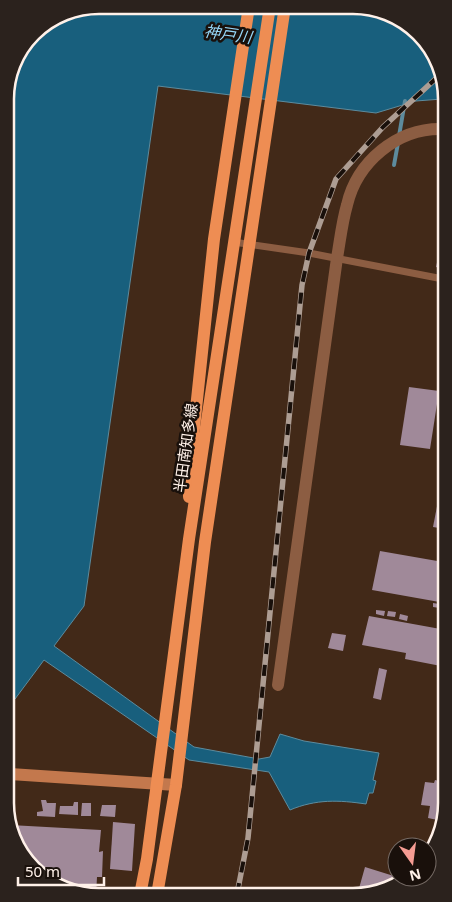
<svg xmlns="http://www.w3.org/2000/svg" width="452" height="902" viewBox="0 0 452 902" font-family="'Noto Sans','Noto Sans JP',sans-serif">
	<style>
		.built { fill: #422918 }
		.water { fill: #185f7d; stroke: #5d8b9d }
		.lines { fill: none; stroke-linecap: round; stroke-linejoin: round }
		.stream { stroke: #5d8b9d; stroke-width: 4 }
		.building { fill: #a08999 }
		.lane { stroke: #8c5d42; stroke-width: 7 }
		.street { stroke: #8c5d42; stroke-width: 12 }
		.secondary { stroke: #c3784d; stroke-width: 12 }
		.primary { stroke: #ee8d53; stroke-width: 12 }
		.rail-casing { stroke: #ad9d93; stroke-width: 5.5 }
		.rail { stroke: #19100b; stroke-width: 4; stroke-dasharray: 11; stroke-linecap: butt }
		.labels { text-anchor: middle; stroke-width: 5; stroke-linejoin: round; paint-order: stroke }
		.street-label { font-size: 15px; fill: #fff1e9; stroke: #19100b }
		.water-label { font-size: 16px; font-style: italic; fill: #96d7f8; stroke: #19100b }
		.rim { fill: none; stroke: #fff1e9; stroke-width: 2.5 }
	</style>
	<rect width="100%" height="100%" fill="#382518"/>
	<polygon class="built" points="158,86 376,113 416,101 442,99 447,810 427,861 427,847 397,847 397,877 404,877 383,892 86,896 37,874 10,833 9,698 15,699 84,606"/>
	<path class="water" d="M 99,5 L 371,7 L 415,28 L 442,69 L 442,99 L 416,101 L 376,113 L 158,86 L 84,606 L 54,646 L 194,747 L 259,759 L 270,757 L 280,734 L 304,741 L 379,753 L 373,780 L 376,781 L 373,793 L 369,793 L 366,804 C 339,800 316,799 290,810 L 269,772 L 189,760 L 44,660 L 15,699 L 9,698 L 6,87 L 37,28 Z"/>
	<g class="lines">
		<g class="stream">
			<polyline points="399,136 405,101"/>
			<polyline points="394,165 398,143"/>
		</g>
	</g>
	<g class="building">
		<polygon points="442,222 443,222 443,247 438,246"/>
		<polygon points="438,258 443,259 443,269 436,267"/>
		<polygon points="409,387 439,391 430,449 400,445"/>
		<polygon points="440,491 445,492 445,529 433,527"/>
		<polygon points="380,551 443,562 442,569 445,570 445,603 372,590"/>
		<polygon points="433,603 445,605 446,609 433,607"/>
		<polygon points="376,610 385,611 384,616 376,614"/>
		<polygon points="388,611 396,612 395,617 387,616"/>
		<polygon points="400,614 408,616 407,621 399,619"/>
		<polygon points="369,616 446,630 446,667 405,659 406,653 362,645"/>
		<polygon points="332,633 346,635 343,651 328,648"/>
		<polygon points="379,668 387,670 381,700 373,698"/>
		<polygon points="435,780 447,783 447,810 442,821 428,818 430,806 421,805 425,782 434,783"/>
		<polygon points="41,800 46,800 47,803 56,803 55,817 37,816 37,812 43,811"/>
		<polygon points="74,802 78,802 78,815 59,814 60,806 73,806"/>
		<polygon points="82,803 91,803 91,816 81,816"/>
		<polygon points="10,804 14,804 13,812 10,811"/>
		<polygon points="102,805 116,805 115,817 100,816"/>
		<polygon points="113,822 135,824 132,871 110,869"/>
		<polygon points="10,825 101,830 99,852 103,851 102,877 97,877 96,896 86,896 37,874 10,833"/>
		<polygon points="365,867 397,877 403,878 383,892 358,892"/>
	</g>
	<g class="lines">
		<polyline class="lane" points="233,242 309,253 443,279"/>
		<path class="street" d="M 278,685 L 337,258 C 340,241 342,222 347,205 C 357,162 397,128 442,129"/>
		<polyline class="secondary" points="10,774 176,785"/>
		<g class="primary">
			<polyline points="189,497 189,475 214,239 249,6"/>
			<polyline points="140,895 147,859 189,539 270,6"/>
			<polyline points="157,895 176,785 205,542 285,6"/>
		</g>
		<g class="rail-casing">
			<polyline id="rail" points="237,894 248,838 302,285 309,253 336,179 383,127 442,73"/>
		</g>
		<use href="#rail" class="rail"/>
	</g>
	<g class="labels">
		<g class="street-label">
			<text transform="translate(186 448) rotate(-82)" y="5">半田南知多線</text>
		</g>
		<g class="water-label">
			<text transform="translate(228 34) rotate(8)" y="6">神戸川</text>
		</g>
	</g>
	<path d="M0 0H452V902H0ZM99 14H353A85 85 0 0 1 438 99V803A85 85 0 0 1 353 888H99A85 85 0 0 1 14 803V99A85 85 0 0 1 99 14Z" fill="#2b221d" fill-rule="evenodd"/>
	<path class="rim" d="M99 14H353A85 85 0 0 1 438 99V803A85 85 0 0 1 353 888H99A85 85 0 0 1 14 803V99A85 85 0 0 1 99 14Z"/>
	<g transform="translate(412 862) rotate(166)"><circle r="24" fill="#19100b" stroke="#756a64"/>
	<path d="M0-4L9 19L0 12L-9 19Z" fill="#f59c93"/>
	<text y="-8" font-size="14" font-weight="bold" text-anchor="middle" fill="#fff1e9">N</text>
	</g>
	<path d="M18 877v8h86v-8" fill="none" stroke="#fff1e9" stroke-width="2.5"/>
	<text x="25" y="877" font-size="15" fill="#fff1e9" stroke="#19100b" stroke-width="4" paint-order="stroke">50 m</text>
</svg>
